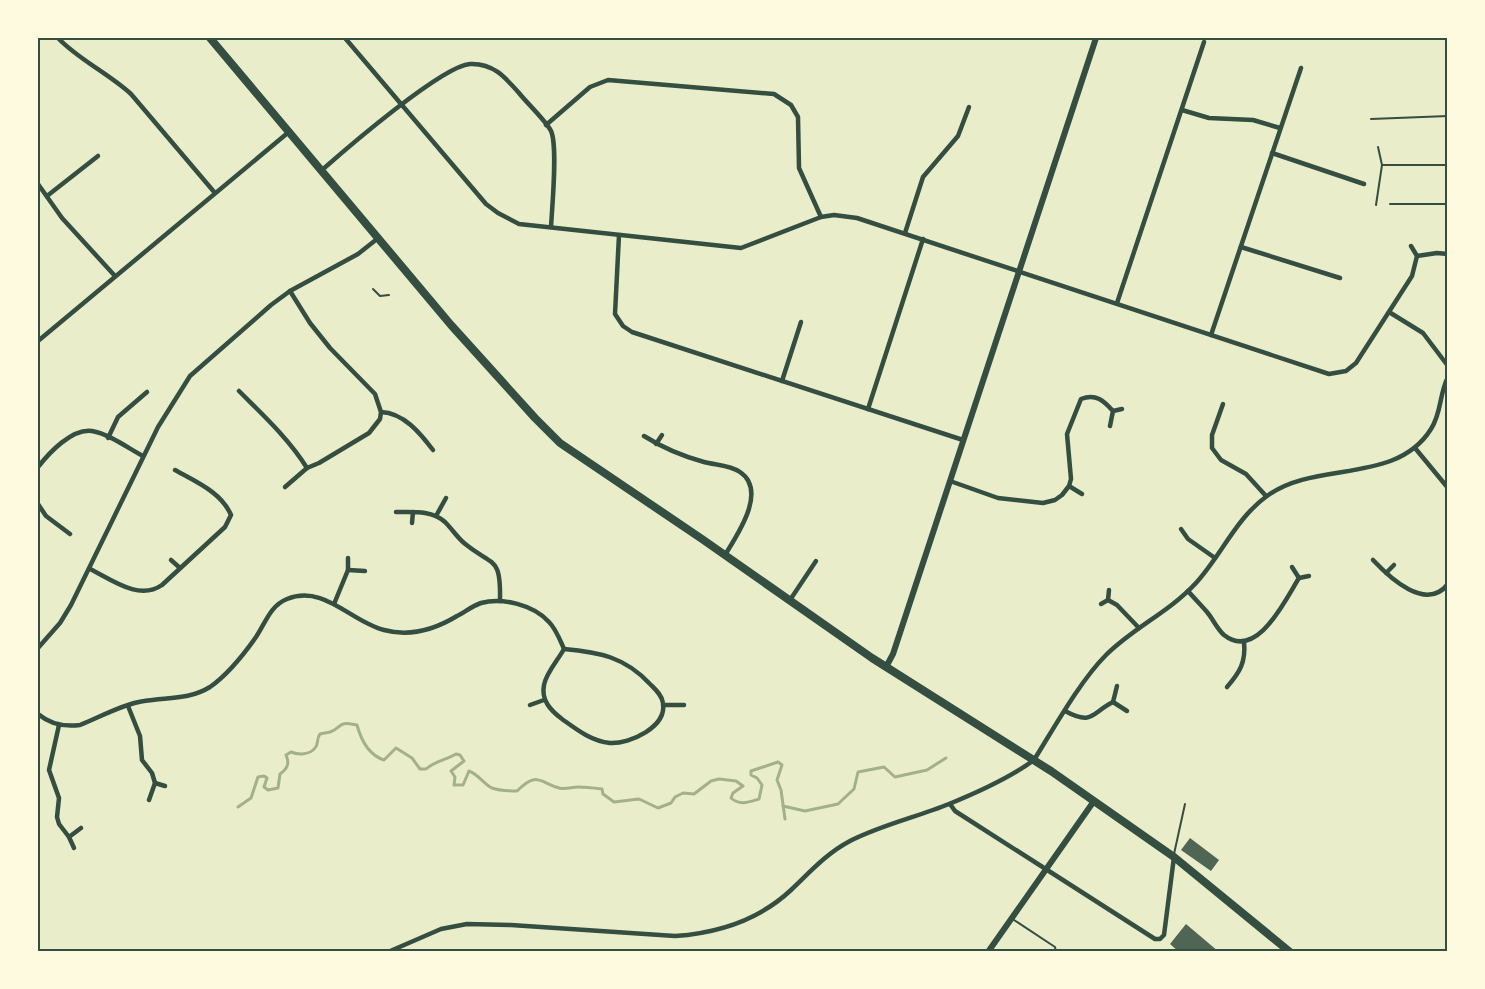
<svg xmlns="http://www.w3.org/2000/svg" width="1485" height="989" viewBox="0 0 1485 989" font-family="'Sofia Sans Condensed',sans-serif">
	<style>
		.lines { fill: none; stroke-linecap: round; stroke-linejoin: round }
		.stream { stroke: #a3b18a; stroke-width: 3 }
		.building { fill: #4f6655 }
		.path { stroke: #344e41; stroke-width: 2 }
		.service { stroke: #344e41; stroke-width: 2 }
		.minor { stroke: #344e41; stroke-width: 4.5 }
		.tertiary { stroke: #344e41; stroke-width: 6 }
		.primary { stroke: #344e41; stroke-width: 8 }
		.neatline { fill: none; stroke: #344e41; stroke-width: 2 }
	</style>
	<rect width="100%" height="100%" fill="#e9edc9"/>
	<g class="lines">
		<g class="stream">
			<polyline points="783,806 805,811 838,804 854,789 858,772 884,767 895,777 927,770 946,758"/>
			<path d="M 238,807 L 251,798 L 258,777 L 264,776 L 267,778 L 264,787 L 268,790 L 278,788 L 280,774 C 287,769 290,764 286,755 L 291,752 C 298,755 310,755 315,748 C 319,744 316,739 320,734 C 323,733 326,733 330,732 C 342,728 337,720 357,725 C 361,740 369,755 384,760 L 396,748 L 412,758 L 420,769 L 426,769 C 435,761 446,760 456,754 L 460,755 L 464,761 L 451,771 L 455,777 L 454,785 L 463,785 L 469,771 C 479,775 484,784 492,788 C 500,791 509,791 517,791 C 537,771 539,782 559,788 C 565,790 572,787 578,787 C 586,787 594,788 602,789 L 603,794 L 614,802 L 639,799 L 658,808 L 671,803 L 675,797 L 683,793 L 694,794 L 711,781 L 719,779 L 736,781 L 743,786 L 733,793 L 731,798 C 740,806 749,802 759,799 L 762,785 L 757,778 L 751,775 L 751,771 L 778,762 L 782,765 L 777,780 L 781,790 L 785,819"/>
		</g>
	</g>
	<g class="building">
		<polygon points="1190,838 1219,860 1211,871 1181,850"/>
		<polygon points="1186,924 1219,952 1179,952 1170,944"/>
	</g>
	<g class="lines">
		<g class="path">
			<polyline points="224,38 225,38"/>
			<polyline points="1371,119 1448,116"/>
			<polyline points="1390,204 1448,204"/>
		</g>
		<g class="service">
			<polyline points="1382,165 1448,165"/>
			<polyline points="1376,205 1382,165 1378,147"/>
			<polyline points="373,289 380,296 389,295"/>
			<polyline points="1174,854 1185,804"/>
			<polyline points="1014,920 1055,947 1056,952"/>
		</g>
		<g class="minor">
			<path d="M 58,38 C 79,60 108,73 131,94 L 215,193"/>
			<polyline points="345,38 486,204 498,213 519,224 741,248 821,217 834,215 857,218 1329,374 1346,371 1356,363 1412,276 1417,256 1411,246"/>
			<polyline points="1182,110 1209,118 1253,120 1280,128"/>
			<polyline points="546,125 590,87 608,80 774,94 791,105 798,117 799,168 821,217"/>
			<polyline points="1272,153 1364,184"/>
			<path d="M 322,170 C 347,148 442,66 470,64 C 493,63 505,77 519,93 C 526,102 547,122 551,131 C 558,146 552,208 551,227"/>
			<polyline points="38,184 62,218 115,276"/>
			<polyline points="47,196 98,156"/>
			<polyline points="905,233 923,177 958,136 969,107"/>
			<polyline points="619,235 615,314 623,326 632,332 963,440"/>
			<polyline points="1241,247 1340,278"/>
			<polyline points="1417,256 1437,253 1448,254"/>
			<polyline points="1117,303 1204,42"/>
			<polyline points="1389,312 1423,333 1448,366"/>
			<polyline points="1211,335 1301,68"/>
			<polyline points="38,341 290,131"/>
			<polyline points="782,381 801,322"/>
			<path d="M 239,391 C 263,415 289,439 307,468"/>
			<polyline points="1223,404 1212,435 1212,448 1221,460 1246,474 1266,496"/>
			<polyline points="868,409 923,239"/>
			<polyline points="1113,411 1122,409"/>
			<path d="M 381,412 C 404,413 420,433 433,450"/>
			<path d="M 644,436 C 663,448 682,456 704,462 C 715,465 730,465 740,472 C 768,491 737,535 725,555"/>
			<polyline points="108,438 118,417 147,392"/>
			<polyline points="656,444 662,435"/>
			<polyline points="1415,448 1448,488"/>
			<path d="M 38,467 C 49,453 72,428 92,431 C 109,434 128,448 143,456"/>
			<path d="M 950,481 L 998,498 L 1043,503 L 1055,500 L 1062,495 L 1069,486 L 1071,479 L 1067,434 L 1081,399 C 1096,393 1104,401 1113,411 L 1110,426"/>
			<polyline points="1069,486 1082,494"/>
			<polyline points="285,487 307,468 319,463 369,433 380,419 381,412 375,394 330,348 310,323 290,291"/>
			<polyline points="38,504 46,516 70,534"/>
			<path d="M 396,512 C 413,512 432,510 445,522 C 452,529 457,537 464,543 C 493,567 501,555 500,601"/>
			<polyline points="436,516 446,498"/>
			<polyline points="412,523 413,512"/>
			<polyline points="1181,529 1188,539 1215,558"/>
			<polyline points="171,560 180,568"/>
			<path d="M 1373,560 C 1390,578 1426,612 1448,584"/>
			<polyline points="1292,567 1299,578 1309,576"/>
			<path d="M 90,569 C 112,580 139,601 162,585 L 225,527 L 231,515 C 221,492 196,482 175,470"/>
			<polyline points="348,570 365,571"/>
			<polyline points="1386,573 1394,565"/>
			<path d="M 1188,591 C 1194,598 1201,605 1207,612 C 1213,619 1217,629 1224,635 C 1257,661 1285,600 1299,578"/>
			<polyline points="790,600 816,561"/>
			<polyline points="1108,600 1117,605 1139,628"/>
			<polyline points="334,604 348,570 348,558"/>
			<polyline points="1101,604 1108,600 1109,590"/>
			<polyline points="38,648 60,623 71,605 158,427 190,376 271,305 290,291 358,254 377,239"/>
			<path d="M 564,649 C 599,652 625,657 650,684 C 655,689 662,695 663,703 C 667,727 630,744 610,743 C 591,741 576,729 562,719 C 550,710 541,700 544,685 C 546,673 558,660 564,649 Z"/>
			<polyline points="1117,686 1113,702 1127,711"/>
			<path d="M 1227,687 C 1240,672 1246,662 1244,642"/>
			<polyline points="530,705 544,700"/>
			<polyline points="663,705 684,705"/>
			<polyline points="128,706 140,736 142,760 152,773 155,783 149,800"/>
			<path d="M 1065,711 C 1093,726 1091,713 1113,702"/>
			<path d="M 38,714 C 50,724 65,727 80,725 C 100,717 123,704 144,701 C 167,697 189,700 210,687 C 227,675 244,654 256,637 C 266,622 270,606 287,599 C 324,584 351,622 384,630 C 410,637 434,630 457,616 C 465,612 472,606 481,603 C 502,597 534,605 549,622 C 556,629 560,640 564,649"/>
			<polyline points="59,725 49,770 59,798 57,817 59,824 69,837 81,828"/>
			<polyline points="155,783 165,786"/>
			<polyline points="950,804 955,811 1155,939 1160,939 1164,935 1174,857"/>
			<polyline points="69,837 74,848"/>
			<path d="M 388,952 L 441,929 L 467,924 L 511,925 L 675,936 C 718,933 759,920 791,890 C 810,872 827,853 850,841 C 881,825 917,817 949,804 C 976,793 1011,777 1034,760 C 1054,728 1080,681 1106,655 C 1133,628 1169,612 1195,584 C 1221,556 1236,518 1267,496 C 1316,460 1396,485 1431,429 C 1442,412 1439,394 1448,377"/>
		</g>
		<g class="tertiary">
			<polyline points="886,667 893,654 1096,38"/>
			<polyline points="988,952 1094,801"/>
		</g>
		<polyline class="primary" points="210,38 451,325 535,418 560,443 702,539 872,658 1051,771 1174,857 1290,952"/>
	</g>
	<rect width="1485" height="989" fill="none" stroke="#fefae0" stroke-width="78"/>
	<rect x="39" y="39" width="1407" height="911" class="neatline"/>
</svg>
